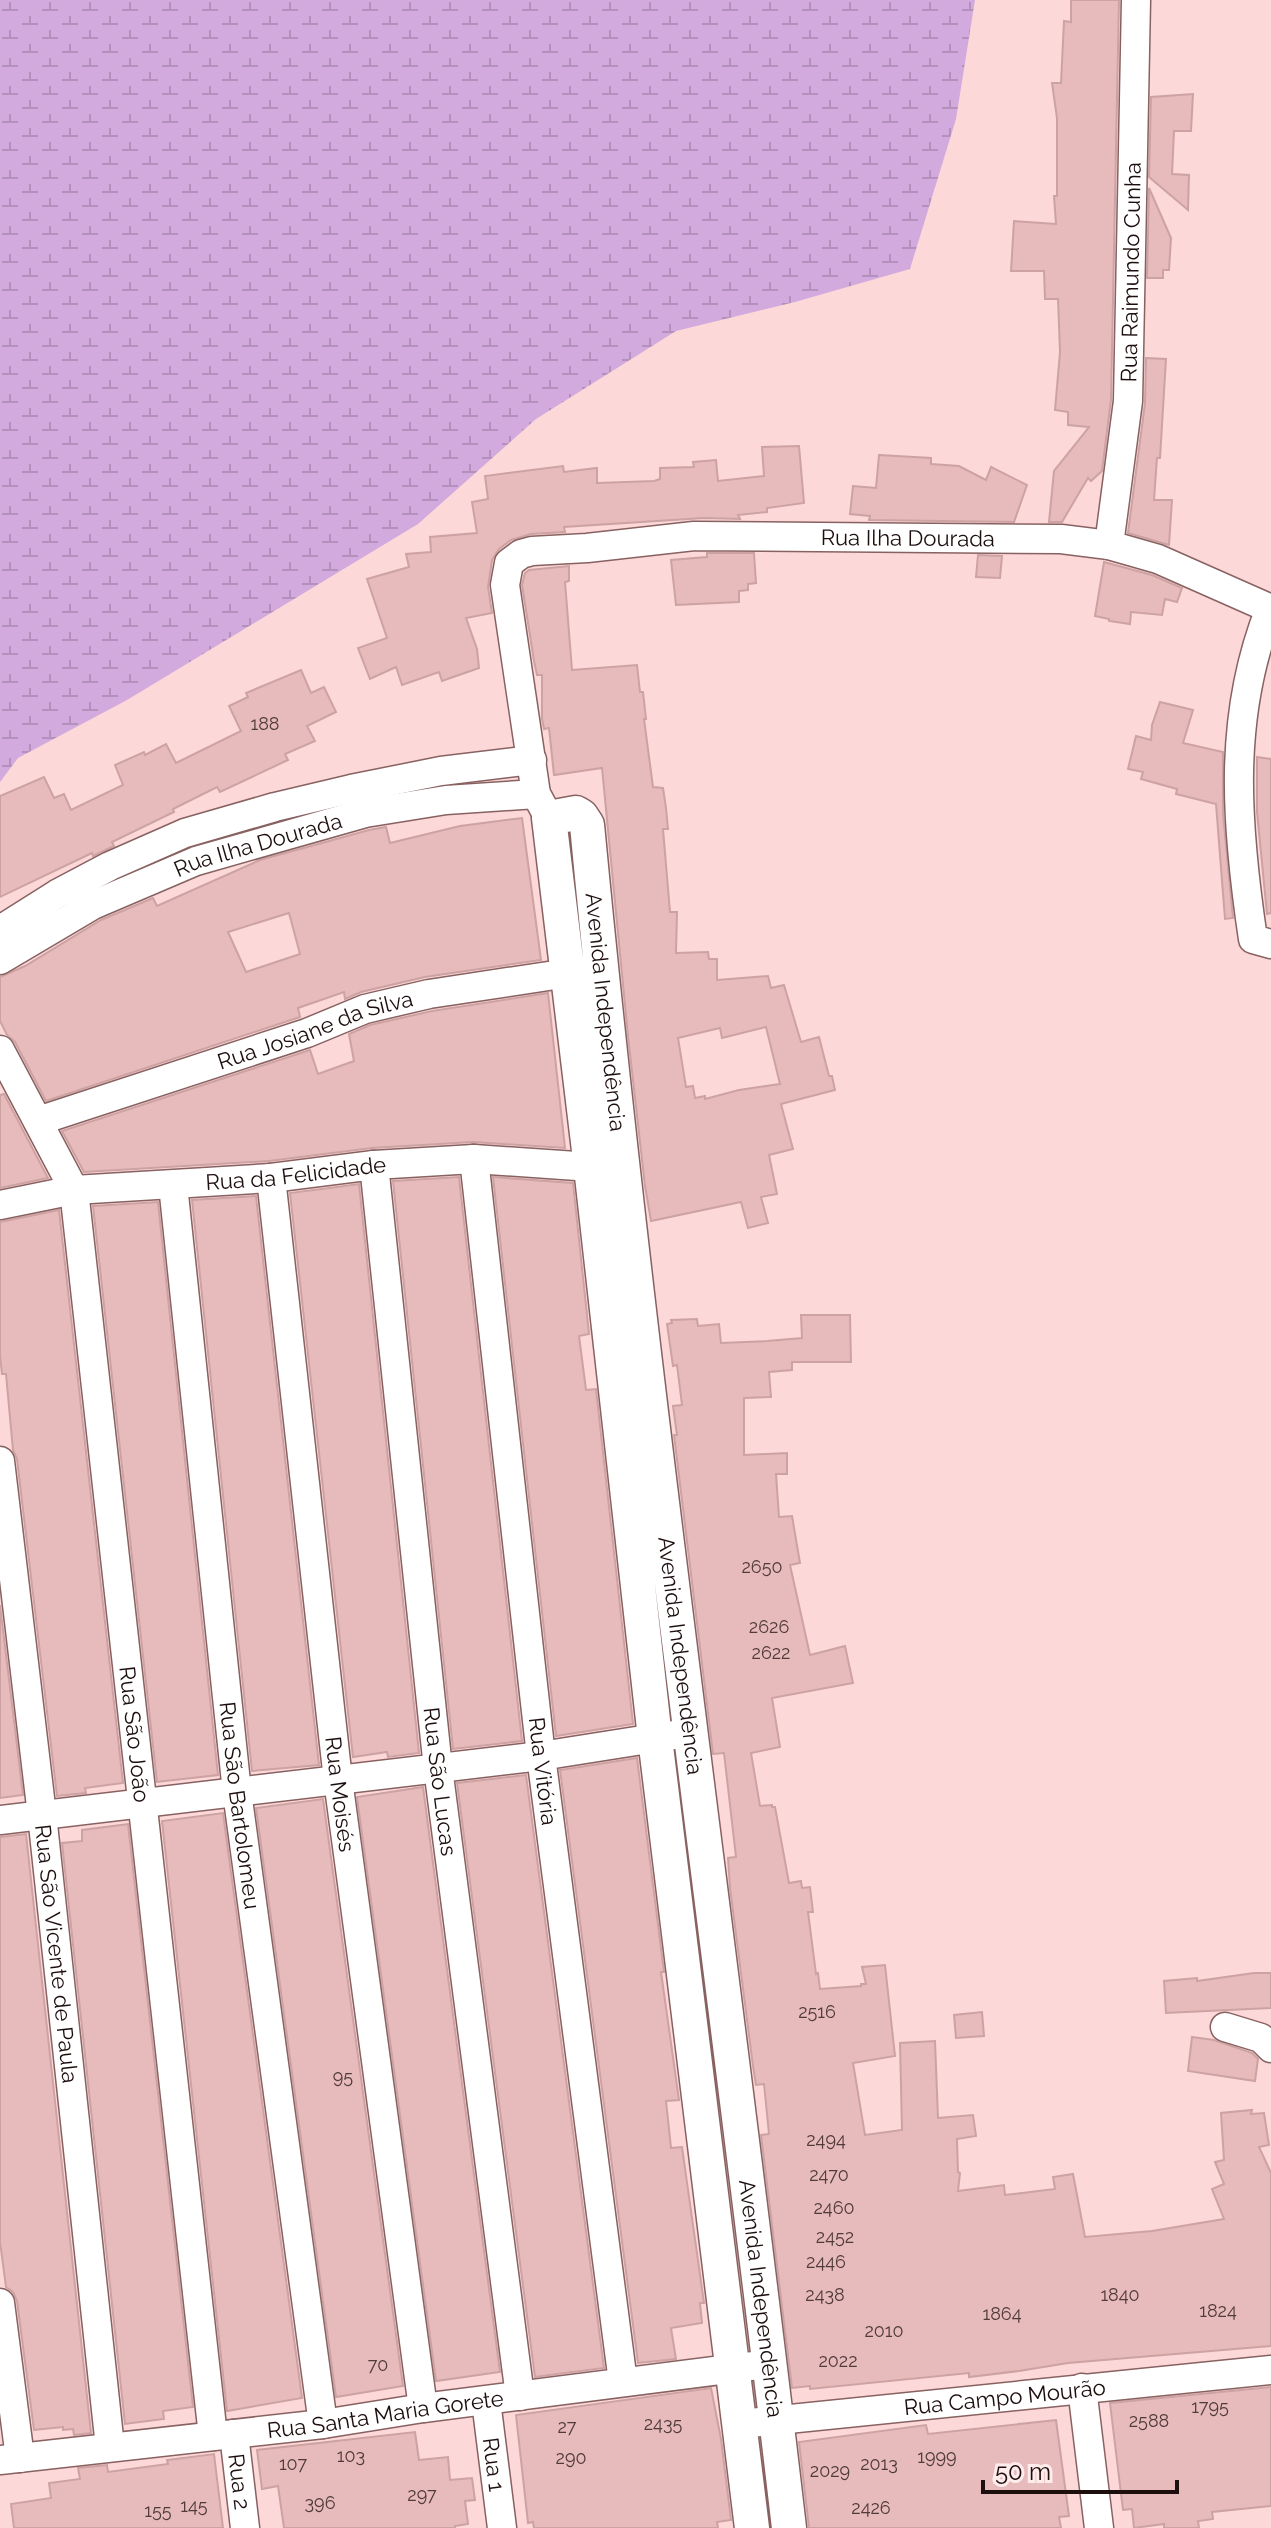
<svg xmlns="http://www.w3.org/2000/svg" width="1271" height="2528" viewBox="0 0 1271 2528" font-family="Raleway,sans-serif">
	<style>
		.wetland { fill: url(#wetland-marsh) }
		.building { fill: #e7bbbb; stroke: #cda2a2; stroke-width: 2; fill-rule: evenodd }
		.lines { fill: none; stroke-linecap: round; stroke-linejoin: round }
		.minor-casing { stroke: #886161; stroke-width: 31 }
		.major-casing { stroke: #886161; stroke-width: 37 }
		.minor { stroke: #fff; stroke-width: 28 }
		.major { stroke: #fff; stroke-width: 34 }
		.labels { text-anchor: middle; stroke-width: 8; stroke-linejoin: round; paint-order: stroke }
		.number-label { font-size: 18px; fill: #503a3a }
		.street-label { font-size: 22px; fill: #1e0f0f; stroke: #feebeb }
	</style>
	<defs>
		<pattern id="wetland-marsh" width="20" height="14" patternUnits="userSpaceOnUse" patternTransform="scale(2)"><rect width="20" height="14" fill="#d2aadd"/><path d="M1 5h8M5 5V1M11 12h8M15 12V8" fill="none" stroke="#b491bc"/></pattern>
	</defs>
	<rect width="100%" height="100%" fill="#fdd8d8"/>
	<polygon class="wetland" points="0,0 975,0 956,119 910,269 795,302 676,331 536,419 418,524 127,700 18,758 0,782"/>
	<g class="building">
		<polygon points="1071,0 1119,0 1111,400 1102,471 1091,481 1088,478 1062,522 1049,522 1054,471 1089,427 1068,425 1068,412 1055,410 1060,352 1058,299 1045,299 1044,271 1011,271 1014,221 1056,224 1054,196 1057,196 1057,118 1052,83 1061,83 1064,21 1071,22"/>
		<polygon points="1193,94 1191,131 1174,131 1172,174 1189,175 1188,210 1149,177 1151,97"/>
		<polygon points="1149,188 1171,238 1169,270 1163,270 1163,278 1147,278"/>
		<polygon points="1146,358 1166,359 1160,458 1157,458 1154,500 1172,500 1169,545 1128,533 1145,403"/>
		<polygon points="799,446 804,503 767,508 767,512 738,515 740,519 704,518 564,527 565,532 531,534 511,540 499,549 492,560 488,587 492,613 466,618 477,649 479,668 442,681 439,672 402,685 396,667 370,679 358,648 387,638 367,579 409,567 406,554 431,552 430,537 477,533 472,502 488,499 485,476 563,466 564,472 597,468 597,483 654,481 660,479 660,468 694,467 693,462 716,460 718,481 764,476 762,447"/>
		<polygon points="879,455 931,458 931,464 959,466 986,480 991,467 1027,485 1014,522 869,520 870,516 850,514 853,486 876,488"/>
		<polygon points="707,553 754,553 756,583 748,584 748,590 739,591 739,602 676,605 671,560 707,557"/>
		<polygon points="978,555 1002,556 1000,578 976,577"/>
		<polygon points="1104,562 1152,575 1182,588 1177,602 1165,599 1162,615 1131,612 1130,624 1109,621 1109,619 1095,616"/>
		<path d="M 569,566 L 569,581 L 565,582 L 572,670 L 637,665 L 640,692 L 643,692 L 646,719 L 644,719 L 653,787 L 663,788 L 666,808 L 668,829 L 663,829 L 670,912 L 677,912 L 676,953 L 708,952 L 709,959 L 717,959 L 717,980 L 768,976 L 771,988 L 784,985 L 801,1042 L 819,1037 L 829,1076 L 832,1076 L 835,1090 L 781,1104 L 793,1149 L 769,1155 L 777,1194 L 761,1197 L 768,1223 L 748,1228 L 741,1202 L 651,1221 L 645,1186 L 628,1036 L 602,768 L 554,775 L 549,728 L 544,729 L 542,719 L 542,675 L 537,675 L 534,661 L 522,585 L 525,573 L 529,570 ZM 766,1027 L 780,1084 L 739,1090 L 705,1099 L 705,1096 L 695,1098 L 693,1086 L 686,1087 L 678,1038 L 720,1028 L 722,1038 Z"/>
		<polygon points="301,670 311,693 324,687 336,712 307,726 315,741 285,754 288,760 220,792 217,787 173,809 174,812 112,842 114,846 93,856 92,853 0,897 0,796 44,777 54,798 64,794 71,810 123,785 115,765 144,752 145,755 166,744 176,763 241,731 229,706 248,697 246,693"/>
		<polygon points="1160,702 1193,710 1183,743 1223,752 1223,814 1233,918 1225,919 1216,804 1176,794 1177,789 1141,779 1143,772 1128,769 1136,736 1151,740 1152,725"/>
		<polygon points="1257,757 1271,759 1271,913 1267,914 1257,812"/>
		<path d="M 522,818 L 541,960 L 425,977 L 361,992 L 345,999 L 344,992 L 298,1008 L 300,1017 L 46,1101 L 15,1042 L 7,1035 L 0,1021 L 0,977 L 25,966 L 101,920 L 153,898 L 157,906 L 260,860 L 369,830 L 386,827 L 390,843 L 460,826 ZM 289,913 L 300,954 L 246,972 L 228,932 Z"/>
		<polygon points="548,993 565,1148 473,1142 372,1148 269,1161 84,1172 62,1131 310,1050 318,1074 354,1061 349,1034 370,1025 432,1011"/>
		<polygon points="4,1094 48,1178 0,1188 0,1095"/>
		<polygon points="459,1177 522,1741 453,1749 393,1181"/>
		<polygon points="493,1177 573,1183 589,1334 579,1336 586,1390 596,1389 633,1724 556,1736"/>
		<polygon points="359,1184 419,1753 388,1757 387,1752 353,1757 290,1193"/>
		<polygon points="256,1196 319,1765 252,1771 192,1200"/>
		<polygon points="158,1202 218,1775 157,1782 93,1206"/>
		<polygon points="59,1210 123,1783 85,1788 86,1793 57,1796 17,1459 13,1450 6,1374 2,1374 0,1356 0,1222"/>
		<polygon points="801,1315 850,1315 851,1362 792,1362 792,1370 769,1372 771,1397 744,1398 744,1455 787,1453 787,1474 776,1474 779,1517 792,1516 800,1563 790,1565 810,1655 845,1646 853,1683 772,1698 780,1747 751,1753 760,1806 772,1805 772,1807 775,1807 789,1883 801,1881 802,1888 810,1887 813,1912 808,1912 816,1974 818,1973 820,1989 861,1986 861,1984 866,1984 862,1967 885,1965 895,2056 853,2063 865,2135 902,2130 900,2043 935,2041 938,2118 973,2115 976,2136 957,2139 958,2172 960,2173 958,2191 1004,2185 1005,2195 1055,2189 1053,2177 1073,2174 1085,2237 1152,2231 1224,2219 1212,2189 1224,2184 1215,2162 1224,2160 1221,2113 1252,2110 1251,2114 1264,2113 1269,2145 1259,2147 1271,2173 1271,2346 1068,2363 1019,2371 969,2377 969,2373 810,2389 810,2386 792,2388 761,2135 769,2134 764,2084 756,2085 753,2066 730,1888 728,1858 736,1857 724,1753 713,1754 674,1435 677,1435 673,1406 682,1405 677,1365 673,1366 667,1324 672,1323 671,1320 697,1319 698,1326 719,1324 721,1343 767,1341 802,1338"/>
		<polygon points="0,1605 23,1795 0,1798"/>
		<polygon points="637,1758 664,1972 661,1972 679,2100 666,2101 671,2148 682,2147 704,2303 700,2303 702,2323 671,2328 676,2359 638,2363 560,1770"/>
		<polygon points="526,1775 604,2368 535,2377 457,1783"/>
		<polygon points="423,1787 500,2372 436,2381 357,1797"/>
		<polygon points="323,1799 403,2386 336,2397 256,1808"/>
		<polygon points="223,1813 302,2398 227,2411 162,1821"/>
		<polygon points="128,1824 193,2407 163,2411 164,2419 125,2424 62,1843 82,1841 82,1830"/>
		<polygon points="26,1834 91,2433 74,2435 73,2429 63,2430 63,2427 34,2430 17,2301 13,2292 6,2287 0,2242 0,1837"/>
		<polygon points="1254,1973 1271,1973 1271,2008 1166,2013 1164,1981 1197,1978 1197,1981"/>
		<polygon points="982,2012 984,2036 956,2038 954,2015"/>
		<polygon points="1192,2037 1214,2040 1252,2053 1258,2059 1255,2081 1188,2071"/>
		<polygon points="1271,2387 1271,2506 1212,2512 1213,2519 1198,2521 1199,2528 1164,2528 1164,2524 1134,2528 1132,2509 1123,2510 1110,2403"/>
		<polygon points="711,2388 721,2439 731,2520 717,2522 718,2528 534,2528 533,2522 528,2523 516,2415"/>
		<polygon points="1056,2420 1069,2516 1059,2517 1061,2528 809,2528 799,2442 926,2425 928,2434"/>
		<polygon points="415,2432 419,2460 448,2457 450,2480 472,2478 475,2500 465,2501 468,2524 455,2526 455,2528 284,2528 278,2486 262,2489 257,2450"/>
		<polygon points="214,2454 223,2528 14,2528 11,2504 51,2498 49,2483 80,2479 78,2468 107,2465 108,2472 168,2464 167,2460"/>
	</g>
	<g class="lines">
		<g class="minor-casing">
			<g id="minor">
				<path id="s1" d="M 1109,545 L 1128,401 L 1136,0"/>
				<path d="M 1270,609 C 1227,717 1236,825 1253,939 L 1271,944"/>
				<path id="s2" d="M 549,818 L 536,794 L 505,585 L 509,563 L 521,554 L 532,551 L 587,548 L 694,536 L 1061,539 L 1109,545 L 1158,559 L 1271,609"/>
				<polyline points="0,930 57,894 110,866 185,833 275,807 351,789 441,771 532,760"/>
				<path id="s3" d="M 0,960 L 93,905 L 196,861 L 365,813 L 446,800 L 536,794"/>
				<path id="s4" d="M 0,1050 L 74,1190 L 213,2436"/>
				<path id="s5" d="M 38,1121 L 307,1033 L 365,1009 L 429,994 L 588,970"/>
				<path id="s6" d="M 474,1159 L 541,1756 L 623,2382"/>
				<path id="s7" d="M 374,1165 L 438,1768 L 520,2396"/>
				<path id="s8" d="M 271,1178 L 338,1780 L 423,2408"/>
				<path id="s9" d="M 173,1185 L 237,1792 L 323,2424"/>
				<path id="s10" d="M 0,1205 L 74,1190 L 271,1178 L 374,1165 L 474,1159 L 591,1167 L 612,1165"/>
				<path id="s11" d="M 0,1461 L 42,1815 L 110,2447"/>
				<polyline points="0,1820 541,1756 674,1735"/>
				<polyline points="1225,2027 1261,2038 1271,2048"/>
				<polyline points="0,2303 20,2458"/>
				<polyline points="1082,2388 1099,2528"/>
				<path id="s12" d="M 486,2401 L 502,2528"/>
				<path id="s13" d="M 740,2424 L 1271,2370"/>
				<path id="s14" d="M 234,2434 L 245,2528"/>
				<path id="s15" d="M 0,2460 L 323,2424 L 423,2408 L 768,2364"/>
			</g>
		</g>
		<g class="major-casing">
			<g id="major">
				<path id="s16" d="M 752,2528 L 655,1738 L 591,1167 L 549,818 L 576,813 L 581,816 L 587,825 C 641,1394 723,1960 789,2528"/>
			</g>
		</g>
		<use href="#minor" class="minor"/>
		<use href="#major" class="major"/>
	</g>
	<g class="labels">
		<g class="number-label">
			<text x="265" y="730">188</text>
			<text x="762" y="1573">2650</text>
			<text x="769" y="1633">2626</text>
			<text x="771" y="1659">2622</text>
			<text x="817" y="2018">2516</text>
			<text x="343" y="2083">95</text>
			<text x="826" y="2146">2494</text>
			<text x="829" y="2181">2470</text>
			<text x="834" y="2214">2460</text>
			<text x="835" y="2243">2452</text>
			<text x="826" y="2268">2446</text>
			<text x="825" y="2301">2438</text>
			<text x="1120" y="2301">1840</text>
			<text x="1218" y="2317">1824</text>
			<text x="1002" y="2320">1864</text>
			<text x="884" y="2337">2010</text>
			<text x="838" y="2367">2022</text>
			<text x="378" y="2371">70</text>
			<text x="1210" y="2413">1795</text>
			<text x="1149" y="2427">2588</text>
			<text x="663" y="2430">2435</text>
			<text x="567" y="2433">27</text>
			<text x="351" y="2462">103</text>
			<text x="937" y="2463">1999</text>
			<text x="571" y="2464">290</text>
			<text x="293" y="2470">107</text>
			<text x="879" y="2470">2013</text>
			<text x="830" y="2477">2029</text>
			<text x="422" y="2501">297</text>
			<text x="320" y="2509">396</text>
			<text x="194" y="2512">145</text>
			<text x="871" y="2514">2426</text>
			<text x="158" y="2517">155</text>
		</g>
		<g class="street-label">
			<text dy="8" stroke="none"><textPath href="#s1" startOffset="274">Rua Raimundo Cunha</textPath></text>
			<text dy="8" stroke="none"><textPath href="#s2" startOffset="664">Rua Ilha Dourada</textPath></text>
			<text dy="8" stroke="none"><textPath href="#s3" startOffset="284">Rua Ilha Dourada</textPath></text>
			<text dy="8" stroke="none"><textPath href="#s16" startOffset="1954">Avenida Independência</textPath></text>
			<text dy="8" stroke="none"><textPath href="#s5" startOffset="292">Rua Josiane da Silva</textPath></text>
			<text dy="8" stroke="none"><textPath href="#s10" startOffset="298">Rua da Felicidade</textPath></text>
			<text dy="8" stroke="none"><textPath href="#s16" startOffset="2602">Avenida Independência</textPath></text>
			<text dy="8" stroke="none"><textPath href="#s4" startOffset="706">Rua São João</textPath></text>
			<text dy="8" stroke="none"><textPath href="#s6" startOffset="616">Rua Vitória</textPath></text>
			<text dy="8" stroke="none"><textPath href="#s7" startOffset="620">Rua São Lucas</textPath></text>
			<text dy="8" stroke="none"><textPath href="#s8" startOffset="620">Rua Moisés</textPath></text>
			<text dy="8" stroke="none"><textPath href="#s9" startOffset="624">Rua São Bartolomeu</textPath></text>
			<text dy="8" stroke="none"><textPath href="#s11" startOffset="496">Rua São Vicente de Paula</textPath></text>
			<text dy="8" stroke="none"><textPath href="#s16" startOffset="3250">Avenida Independência</textPath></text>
			<text dy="8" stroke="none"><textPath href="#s13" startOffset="266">Rua Campo Mourão</textPath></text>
			<text dy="8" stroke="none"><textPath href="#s15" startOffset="388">Rua Santa Maria Gorete</textPath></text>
			<text dy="8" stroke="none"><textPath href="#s12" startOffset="64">Rua 1</textPath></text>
			<text dy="8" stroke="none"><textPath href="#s14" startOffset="48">Rua 2</textPath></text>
		</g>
	</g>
	<path d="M983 2480v12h194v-12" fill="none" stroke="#1e0f0f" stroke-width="4"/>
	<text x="995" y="2480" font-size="24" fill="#1e0f0f" stroke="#feebeb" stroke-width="6" paint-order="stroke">50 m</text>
</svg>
